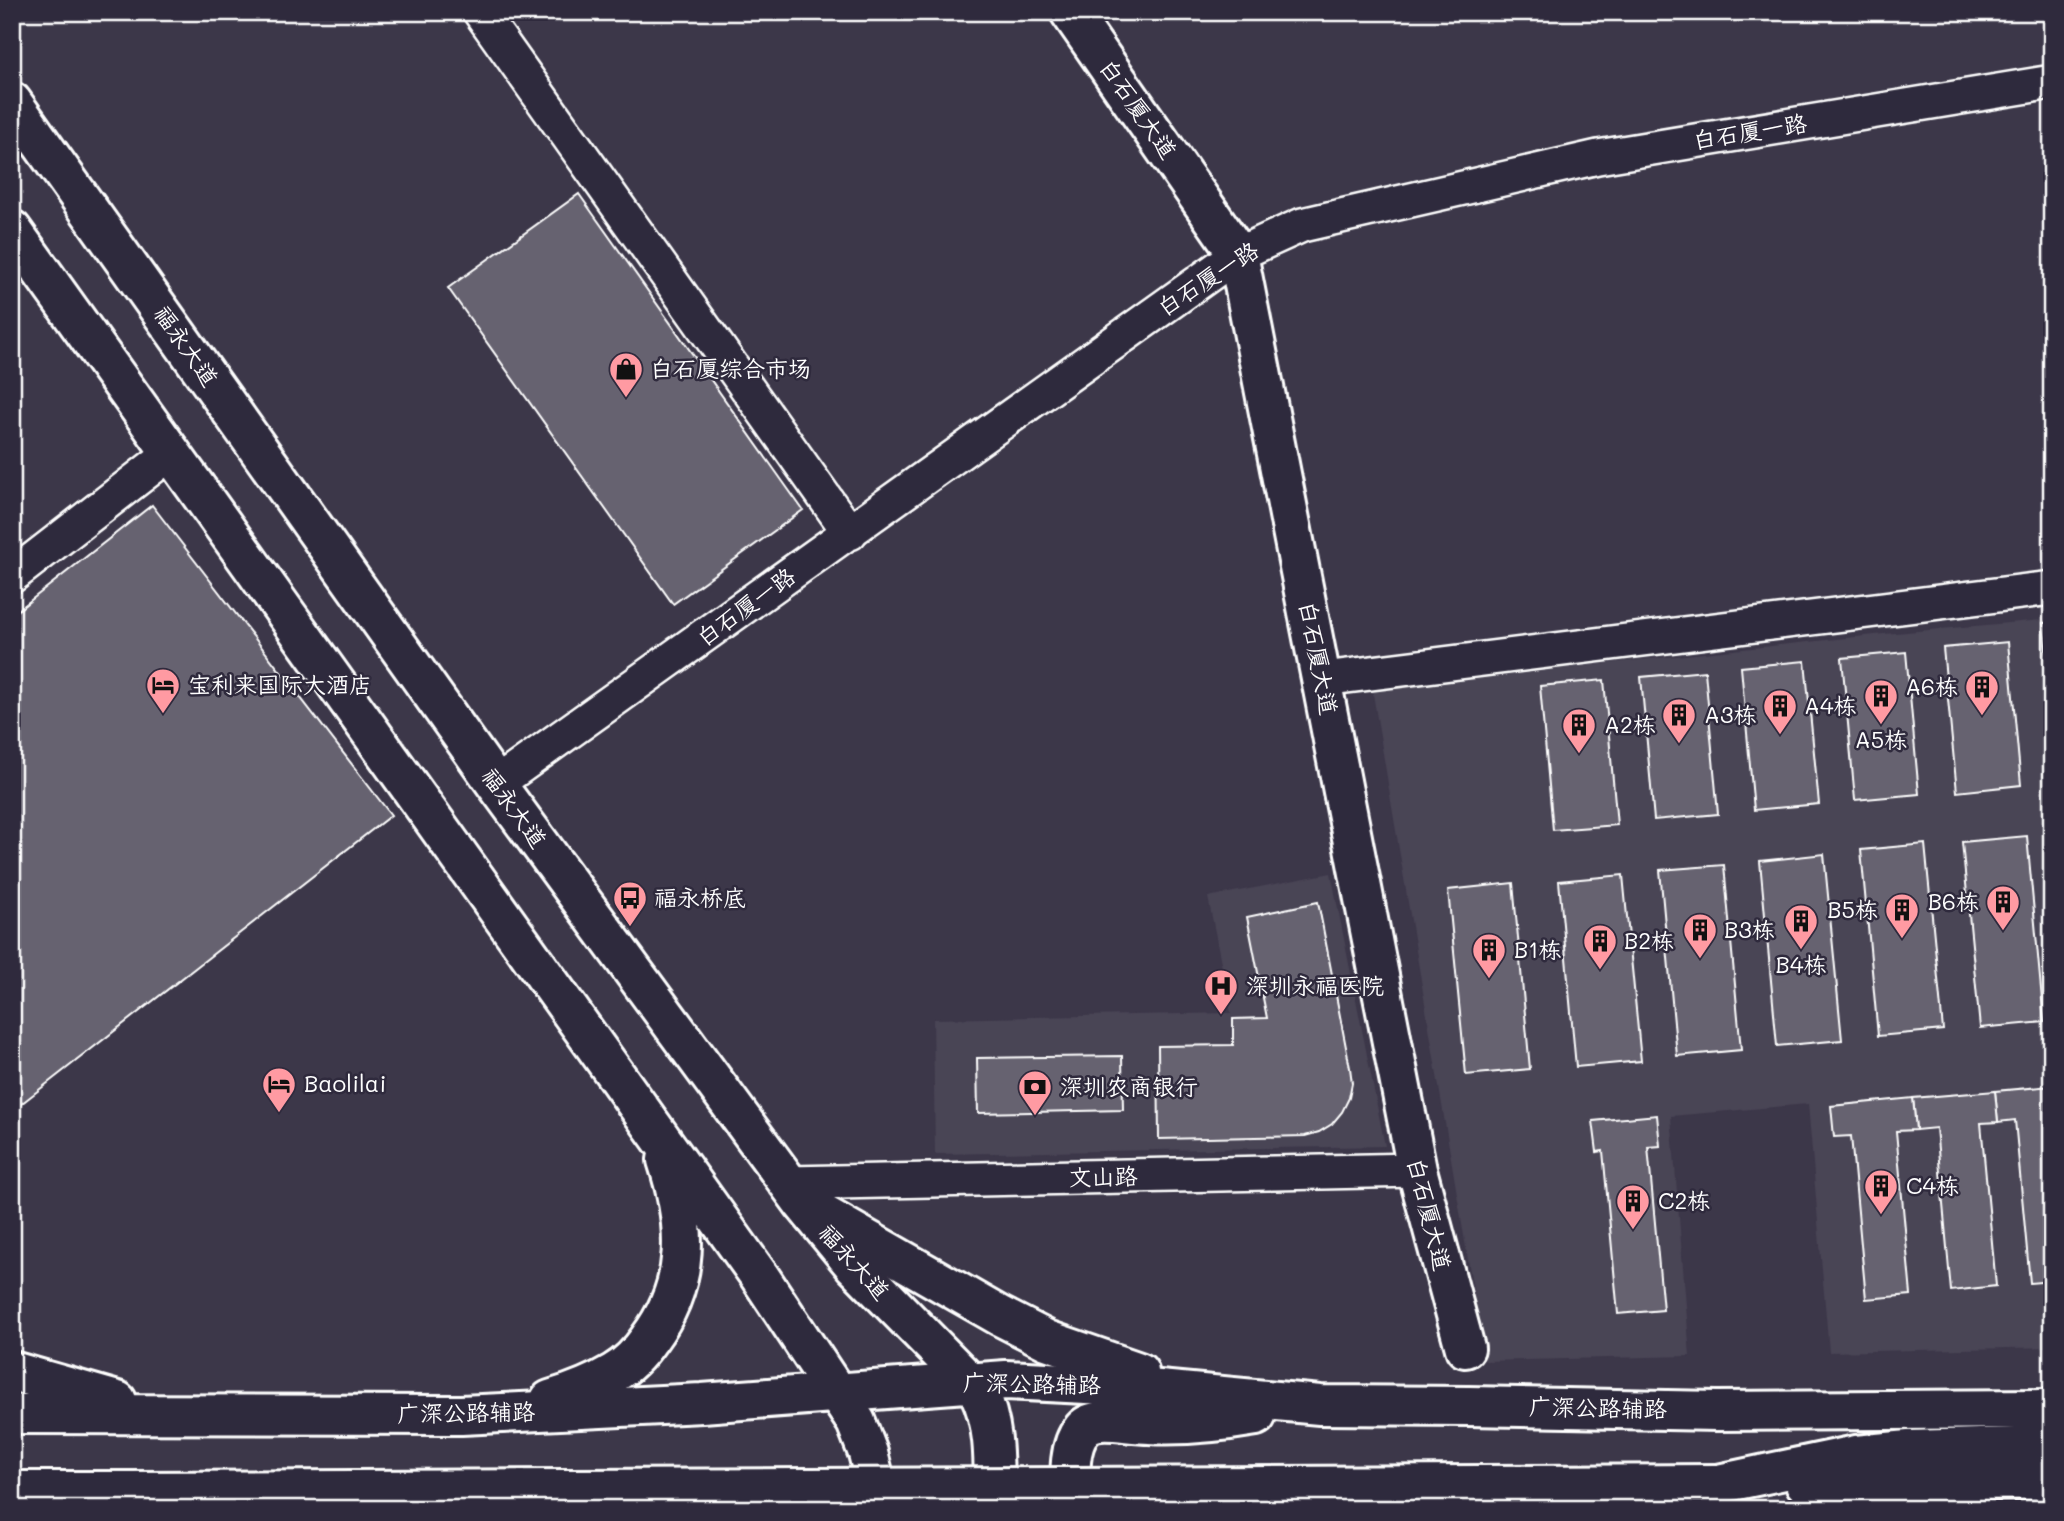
<svg xmlns="http://www.w3.org/2000/svg" width="2064" height="1521" viewBox="0 0 2064 1521" font-family="Mali,'LXGW WenKai TC',sans-serif">
	<style>
		.built { fill: #494455 }
		.building { fill: #666270; stroke: #fff; stroke-width: 2 }
		.lines { fill: none; stroke-linecap: round; stroke-linejoin: round }
		.minor-casing { stroke: #fff; stroke-width: 38 }
		.major-casing { stroke: #fff; stroke-width: 44 }
		.highway-casing { stroke: #fff; stroke-width: 44 }
		.minor { stroke: #2f2a3d; stroke-width: 33 }
		.major { stroke: #2f2a3d; stroke-width: 38 }
		.highway { stroke: #2f2a3d; stroke-width: 38 }
		.highway-bridge-casing { stroke: #fff; stroke-width: 44; stroke-linecap: butt }
		.highway-bridge { stroke: #2f2a3d; stroke-width: 38 }
		.labels { text-anchor: middle; stroke-width: 5; stroke-linejoin: round; paint-order: stroke }
		.street-label { font-size: 23px; fill: #fff; stroke: #2f2a3d }
		.poi-label { font-size: 23px; fill: #fff; stroke: #2f2a3d; text-anchor: start }
	</style>
	<rect width="100%" height="100%" fill="#3c3749"/>
	<filter id="ink" filterUnits="userSpaceOnUse"><feTurbulence type="fractalNoise" baseFrequency=".0143" numOctaves="2"/><feDisplacementMap in="SourceGraphic" scale="14" xChannelSelector="R" yChannelSelector="G"/><feConvolveMatrix kernelMatrix="1 2 1 2 8 2 1 2 1" color-interpolation-filters="sRGB"/></filter>
	<g filter="url(#ink)">
		<g class="built">
			<polygon points="2052,619 2052,1347 1829,1352 1808,1104 1671,1116 1690,1356 1485,1361 1372,688 1884,634"/>
			<polygon points="1331,873 1385,1146 935,1154 933,1019 1231,1013 1208,897"/>
		</g>
		<g class="building">
			<polygon points="579,194 803,510 673,604 448,288"/>
			<polygon points="152,505 391,815 12,1111 12,615"/>
			<polygon points="2052,622 2052,719 2043,623"/>
			<polygon points="2008,642 2021,785 1957,792 1943,648"/>
			<polygon points="1906,652 1919,794 1855,800 1842,658"/>
			<polygon points="1805,661 1819,804 1754,810 1741,667"/>
			<polygon points="1705,671 1718,814 1654,820 1641,677"/>
			<polygon points="1604,680 1617,825 1553,830 1540,686"/>
			<polygon points="2027,836 2044,1022 1980,1028 1962,842"/>
			<polygon points="1925,844 1943,1030 1878,1036 1861,850"/>
			<polygon points="1824,854 1842,1040 1777,1046 1760,861"/>
			<polygon points="1724,865 1741,1050 1677,1056 1660,870"/>
			<polygon points="1623,875 1641,1061 1576,1067 1559,881"/>
			<polygon points="1513,883 1530,1069 1466,1075 1448,890"/>
			<polygon points="1318,902 1350,1068 1352,1083 1349,1098 1342,1112 1332,1124 1319,1132 1305,1136 1159,1139 1158,1046 1233,1045 1233,1019 1267,1018 1247,917"/>
			<polygon points="1122,1056 1123,1110 978,1113 977,1058"/>
			<polygon points="2052,1086 2052,1281 2030,1283 2015,1120 1998,1122 1995,1091"/>
			<polygon points="1995,1091 1998,1122 1981,1123 1996,1286 1951,1291 1936,1128 1916,1130 1913,1098"/>
			<polygon points="1913,1098 1916,1130 1896,1131 1911,1295 1866,1299 1851,1136 1834,1137 1831,1106"/>
			<polygon points="1657,1115 1660,1146 1648,1147 1663,1310 1618,1314 1603,1151 1597,1152 1593,1121"/>
		</g>
		<g class="lines">
			<g class="minor-casing">
				<g id="minor">
					<polyline points="480,12 850,533"/>
					<polyline points="12,576 172,452"/>
					<polyline points="1323,679 2052,588"/>
					<polyline points="496,784 1238,254 1302,225 1598,157 2052,82"/>
					<polyline points="789,1183 1417,1170"/>
				</g>
			</g>
			<g class="major-casing">
				<g id="major">
					<polyline points="1070,12 1238,254 1417,1170 1465,1348"/>
					<path d="M 12,102 L 496,784 L 803,1203 L 854,1265 L 979,1392 C 997,1429 993,1469 994,1509"/>
					<polyline points="12,230 760,1277 856,1422 868,1453 875,1481 877,1509"/>
					<polyline points="822,1214 1000,1316 1047,1340 1139,1372"/>
					<polyline points="12,1371 117,1401"/>
					<path d="M 550,1400 C 573,1393 594,1385 614,1373 C 628,1365 640,1352 649,1339 C 691,1283 688,1225 667,1160"/>
					<polyline points="12,1414 461,1415 702,1403 1006,1380 1106,1385 1320,1405 1469,1406 1717,1411 2052,1409"/>
					<path d="M 1071,1509 C 1071,1486 1066,1449 1082,1430 C 1086,1424 1093,1422 1101,1421 C 1116,1420 1133,1424 1149,1424 C 1184,1426 1221,1422 1256,1416"/>
				</g>
			</g>
			<g class="highway-casing">
				<g id="highway">
					<polyline points="1805,1483 2052,1480"/>
					<polyline points="1718,1484 1856,1455 1909,1450 2052,1446"/>
					<polyline points="12,1491 128,1491"/>
				</g>
			</g>
			<use href="#minor" class="minor"/>
			<use href="#major" class="major"/>
			<use href="#highway" class="highway"/>
			<g class="highway-bridge-casing">
				<polyline id="highway-bridge" points="128,1491 1718,1484"/>
			</g>
			<use href="#highway-bridge" class="highway-bridge"/>
		</g>
	</g>
	<defs>
		<g id="shop-pin" transform="scale(1.75)"><path d="M0 17L-7.5 6A9.5 9.5 0 1 1 7.5 6Z" fill="#ff9aa2" stroke="#2f2a3d"/><path d="M-5-2.5h2.3a2.7 3.5 0 0 1 5.4 0H5L5.5 6h-11ZM-1.5-2.5h3a1.5 2.3 0 0 0-3 0Z" fill="#111"/></g>
		<g id="hotel-pin" transform="scale(1.75)"><path d="M0 17L-7.5 6A9.5 9.5 0 1 1 7.5 6Z" fill="#ff9aa2" stroke="#2f2a3d"/><path d="M-6-4.5h1.5V1H6V5H4.5V3h-9V5H-6ZM-4 0a1.8 1.8 0 1 1 3.6 0ZM.5 0V-2.5h3Q6-2.5 6 0Z" fill="#111"/></g>
		<g id="building-pin" transform="scale(1.75)"><path d="M0 17L-7.5 6A9.5 9.5 0 1 1 7.5 6Z" fill="#ff9aa2" stroke="#2f2a3d"/><path d="M-4-6H4V6H1V3H-1V6H-4ZM-2.5-4.3h1.7v1.8h-1.7ZM.8-4.3h1.7v1.8H.8ZM-2.5-1h1.7V.8h-1.7ZM.8-1h1.7V.8H.8Z" fill="#111"/></g>
		<g id="bus-pin" transform="scale(1.75)"><path d="M0 17L-7.5 6A9.5 9.5 0 1 1 7.5 6Z" fill="#ff9aa2" stroke="#2f2a3d"/><path d="M-5-6H5V4H4V6H2V4H-2V6H-4V4H-5ZM-3.5-4V0h7V-4ZM-3.5 1.2v1.5H-2V1.2ZM2 1.2v1.5H3.5V1.2Z" fill="#111"/></g>
		<g id="hospital-pin" transform="scale(1.75)"><path d="M0 17L-7.5 6A9.5 9.5 0 1 1 7.5 6Z" fill="#ff9aa2" stroke="#2f2a3d"/><path d="M-5-5h3v3.5h4V-5h3V5h-3V1.5h-4V5h-3Z" fill="#111"/></g>
		<g id="bank-pin" transform="scale(1.75)"><path d="M0 17L-7.5 6A9.5 9.5 0 1 1 7.5 6Z" fill="#ff9aa2" stroke="#2f2a3d"/><path d="M-6-4H6V4H-6ZM0-2.3a2.3 2.3 0 1 0 0 4.6a2.3 2.3 0 1 0 0-4.6Z" fill="#111"/></g>
	</defs>
	<g fill-rule="evenodd">
		<use href="#shop-pin" x="626" y="369"/>
		<use href="#hotel-pin" x="163" y="685"/>
		<use href="#building-pin" x="1982" y="687"/>
		<use href="#building-pin" x="1881" y="696"/>
		<use href="#building-pin" x="1780" y="706"/>
		<use href="#building-pin" x="1679" y="715"/>
		<use href="#building-pin" x="1579" y="725"/>
		<use href="#bus-pin" x="630" y="898"/>
		<use href="#building-pin" x="2003" y="902"/>
		<use href="#building-pin" x="1902" y="910"/>
		<use href="#building-pin" x="1801" y="921"/>
		<use href="#building-pin" x="1700" y="930"/>
		<use href="#building-pin" x="1600" y="941"/>
		<use href="#building-pin" x="1489" y="950"/>
		<use href="#hospital-pin" x="1221" y="986"/>
		<use href="#hotel-pin" x="279" y="1084"/>
		<use href="#bank-pin" x="1035" y="1087"/>
		<use href="#building-pin" x="1881" y="1186"/>
		<use href="#building-pin" x="1633" y="1201"/>
	</g>
	<g class="labels">
		<g class="street-label">
			<text transform="translate(1138 109) rotate(55)" y="8">白石厦大道</text>
			<text transform="translate(1750 132) rotate(-9)" y="8">白石厦一路</text>
			<text transform="translate(1208 279) rotate(-33)" y="8">白石厦一路</text>
			<text transform="translate(186 346) rotate(55)" y="8">福永大道</text>
			<text transform="translate(746 607) rotate(-36)" y="8">白石厦一路</text>
			<text transform="translate(1318 658) rotate(79)" y="8">白石厦大道</text>
			<text transform="translate(514 808) rotate(54)" y="8">福永大道</text>
			<text transform="translate(1103 1177) rotate(-1)" y="8">文山路</text>
			<text transform="translate(1429 1214) rotate(76)" y="8">白石厦大道</text>
			<text transform="translate(854 1262) rotate(48)" y="8">福永大道</text>
			<text transform="translate(1032 1384) rotate(1)" y="8">广深公路辅路</text>
			<text transform="translate(1598 1408) rotate(1)" y="8">广深公路辅路</text>
			<text transform="translate(466 1413) rotate(-1)" y="8">广深公路辅路</text>
		</g>
		<g class="poi-label">
			<text x="650" y="377">白石厦综合市场</text>
			<text x="188" y="693">宝利来国际大酒店</text>
			<text x="1958" y="695" text-anchor="end">A6栋</text>
			<text x="1804" y="714">A4栋</text>
			<text x="1704" y="723">A3栋</text>
			<text x="1604" y="733">A2栋</text>
			<text x="1881" y="748" text-anchor="middle">A5栋</text>
			<text x="654" y="906">福永桥底</text>
			<text x="1979" y="910" text-anchor="end">B6栋</text>
			<text x="1878" y="918" text-anchor="end">B5栋</text>
			<text x="1724" y="938">B3栋</text>
			<text x="1624" y="949">B2栋</text>
			<text x="1514" y="958">B1栋</text>
			<text x="1801" y="973" text-anchor="middle">B4栋</text>
			<text x="1246" y="994">深圳永福医院</text>
			<text x="304" y="1092">Baolilai</text>
			<text x="1060" y="1095">深圳农商银行</text>
			<text x="1906" y="1194">C4栋</text>
			<text x="1658" y="1209">C2栋</text>
		</g>
	</g>
	<rect width="2064" height="1521" fill="none" stroke="#2f2a3d" stroke-width="42"/>
	<rect x="21" y="21" width="2022" height="1479" fill="none" stroke="#fff" stroke-width="2.5" filter="url(#ink)"/>
</svg>
